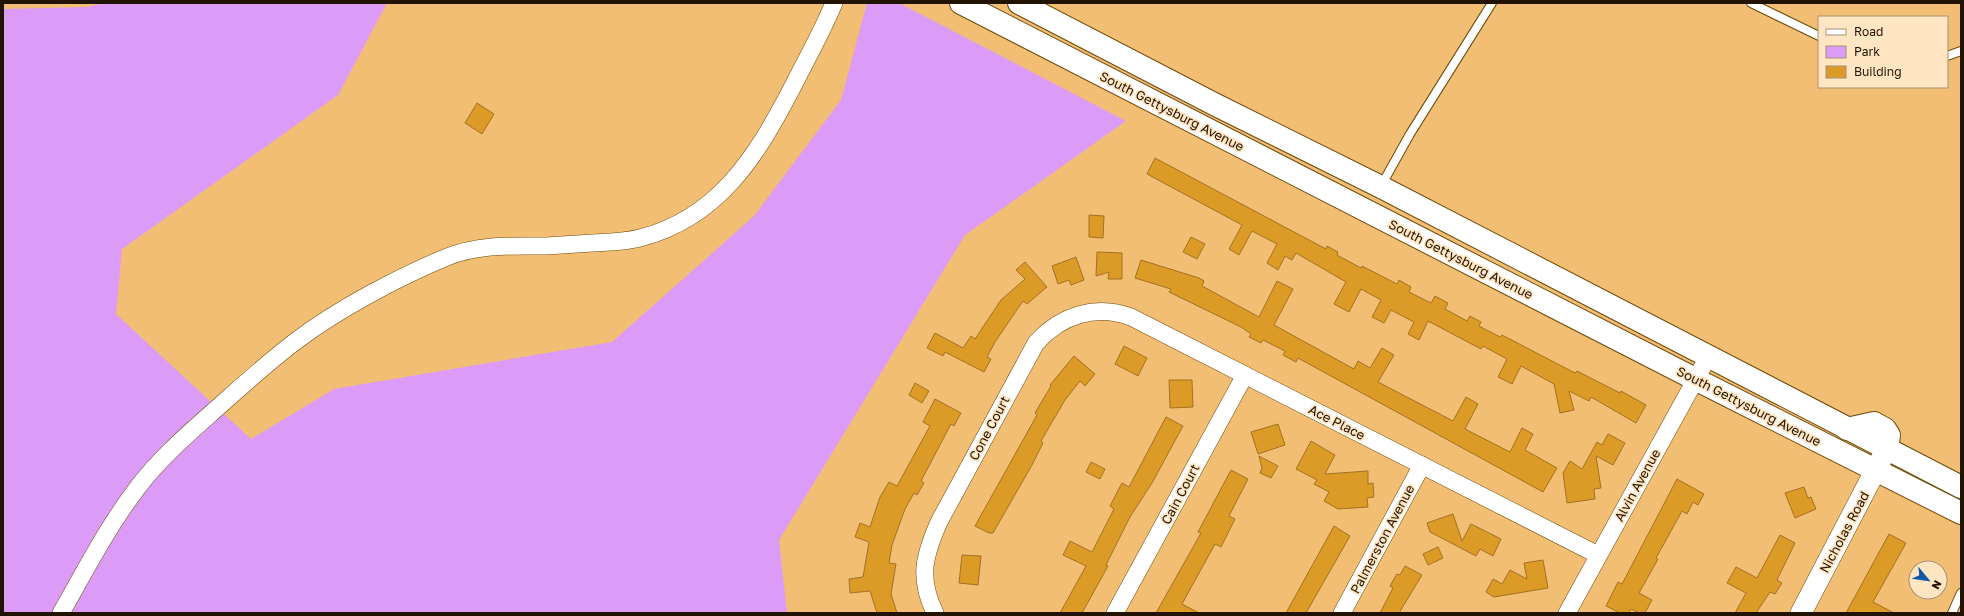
<svg xmlns="http://www.w3.org/2000/svg" width="1964" height="616" viewBox="0 0 1964 616" font-family="'Golos Text',sans-serif">
	<style>
		.green { fill: #dc9bf7 }
		.building { fill: #dc9a27; stroke: #a27223 }
		.lines { fill: none; stroke-linecap: round; stroke-linejoin: round }
		.service-casing { stroke: #6d4a09; stroke-width: 10 }
		.minor-casing { stroke: #6d4a09; stroke-width: 18 }
		.tertiary-casing { stroke: #6d4a09; stroke-width: 22 }
		.secondary-casing { stroke: #6d4a09; stroke-width: 24 }
		.service { stroke: #fff; stroke-width: 8 }
		.minor { stroke: #fff; stroke-width: 17 }
		.tertiary { stroke: #fff; stroke-width: 21 }
		.secondary { stroke: #fff; stroke-width: 22 }
		.labels { text-anchor: middle; stroke-width: 3.5; stroke-linejoin: round; paint-order: stroke }
		.street-label { font-size: 13px; fill: #221300; stroke: #ffe5c1 }
	</style>
	<rect width="100%" height="100%" fill="#f2be74"/>
	<polygon class="green" points="103,3 387,3 338,95 122,249 116,314 251,439 334,389 612,342 754,216 841,100 867,3 899,3 1126,121 965,235 779,540 787,613 3,613 3,9 88,7"/>
	<g class="building">
		<polygon points="477,103 494,114 482,134 465,123"/>
		<polygon points="1155,158 1326,249 1327,246 1338,252 1337,255 1361,268 1362,266 1397,284 1399,280 1411,287 1409,292 1431,303 1435,296 1448,303 1445,309 1467,321 1470,316 1481,322 1479,326 1500,337 1502,335 1575,373 1577,371 1620,393 1621,391 1646,405 1636,423 1591,397 1589,401 1569,391 1574,410 1560,413 1554,384 1521,366 1512,384 1498,377 1507,359 1483,346 1481,349 1428,321 1419,340 1408,334 1414,322 1391,310 1384,323 1372,317 1381,300 1361,289 1349,312 1334,304 1346,282 1296,253 1292,260 1285,256 1278,270 1267,263 1277,244 1252,231 1239,255 1229,249 1242,225 1147,174"/>
		<polygon points="1089,215 1104,216 1103,238 1089,237"/>
		<polygon points="1191,237 1205,244 1197,259 1183,252"/>
		<polygon points="1097,252 1122,253 1122,279 1108,279 1109,272 1096,276"/>
		<polygon points="1076,257 1084,280 1071,285 1069,280 1058,284 1052,266"/>
		<polygon points="1141,260 1199,278 1204,281 1202,286 1259,317 1277,281 1293,289 1274,325 1354,369 1358,361 1370,368 1382,348 1394,355 1378,382 1453,421 1466,397 1478,404 1465,429 1510,452 1522,428 1533,434 1525,450 1557,468 1543,492 1298,358 1296,362 1283,355 1285,351 1263,340 1261,343 1249,337 1251,334 1241,327 1169,292 1171,289 1135,278"/>
		<polygon points="1025,262 1047,287 1027,304 1023,301 995,342 987,357 991,359 984,372 945,352 943,356 927,348 935,333 963,348 971,336 975,339 1001,300 1025,279 1016,270"/>
		<polygon points="1124,346 1147,358 1138,376 1115,364"/>
		<polygon points="1074,356 1095,374 1085,386 1080,381 1065,400 1041,441 1043,443 1032,465 993,533 989,533 975,526 1037,415 1035,413 1051,386 1050,385"/>
		<polygon points="1169,380 1192,380 1193,407 1170,408"/>
		<polygon points="915,383 929,391 922,403 909,395"/>
		<polygon points="935,399 961,413 954,426 951,424 921,481 924,483 917,495 914,493 905,509 892,545 889,563 896,564 891,594 897,613 877,613 870,591 850,593 849,579 863,577 869,542 855,537 860,523 870,527 880,497 889,482 897,486 930,426 923,422"/>
		<polygon points="1166,417 1183,426 1152,483 1130,517 1106,565 1108,566 1082,613 1060,613 1086,566 1063,555 1070,541 1092,552 1114,509 1110,506 1122,483 1129,487"/>
		<polygon points="1278,424 1285,445 1258,454 1251,432"/>
		<polygon points="1608,434 1625,443 1613,465 1596,456 1601,488 1594,489 1595,499 1567,503 1563,473 1570,461 1582,469 1597,442 1602,445"/>
		<polygon points="1311,441 1335,455 1325,474 1368,471 1368,484 1373,483 1374,497 1367,498 1368,507 1338,509 1324,501 1329,492 1314,484 1317,480 1296,469"/>
		<polygon points="1259,456 1278,466 1271,478 1260,473 1262,468"/>
		<polygon points="1091,462 1105,469 1100,479 1086,472"/>
		<polygon points="1231,470 1248,479 1229,516 1235,519 1221,547 1215,544 1182,604 1199,613 1156,613 1201,533 1198,532"/>
		<polygon points="1677,479 1704,494 1698,505 1693,502 1687,514 1682,511 1656,558 1658,559 1639,593 1652,600 1645,613 1639,613 1631,609 1629,613 1620,613 1606,606 1618,582 1622,584"/>
		<polygon points="1804,487 1808,498 1811,497 1816,509 1795,518 1785,493"/>
		<polygon points="1453,514 1462,541 1471,524 1501,539 1493,556 1480,549 1476,556 1430,532 1427,523"/>
		<polygon points="1334,526 1350,536 1306,613 1286,613"/>
		<polygon points="1889,534 1906,543 1873,602 1894,613 1846,613"/>
		<polygon points="1780,535 1795,543 1777,580 1782,583 1775,594 1770,592 1756,613 1735,613 1746,593 1727,583 1736,567 1757,578"/>
		<polygon points="1438,547 1443,558 1428,565 1423,554"/>
		<polygon points="962,555 981,556 978,585 959,583"/>
		<polygon points="1543,560 1548,588 1494,597 1486,592 1493,579 1502,584 1510,570 1527,579 1524,563"/>
		<polygon points="1405,566 1422,575 1399,613 1380,613 1393,588 1390,586 1397,574 1400,575"/>
	</g>
	<g class="lines">
		<g class="service-casing">
			<g id="service">
				<polyline points="1751,3 1819,36"/>
				<polyline points="1947,56 1961,51"/>
				<polyline points="1381,186 1410,134 1492,3"/>
				<polyline points="1952,613 1961,593"/>
			</g>
		</g>
		<g class="minor-casing">
			<g id="minor">
				<path d="M 61,613 C 85,571 108,526 138,487 C 160,458 188,434 216,409 C 242,386 268,362 296,341 C 338,309 399,277 447,257 C 479,244 513,246 546,246 C 562,245 578,244 593,243 C 609,242 625,242 640,238 C 719,218 757,155 792,88 C 806,60 822,32 834,3"/>
				<path d="M 935,613 C 918,578 924,556 939,522 L 1036,343 C 1061,315 1096,304 1131,317 L 1598,555"/>
				<polyline points="1115,613 1245,375"/>
				<polyline points="1342,613 1422,465"/>
				<polyline points="1567,613 1708,357"/>
			</g>
		</g>
		<g class="tertiary-casing">
			<polyline id="tertiary" points="1801,613 1884,454"/>
		</g>
		<g class="secondary-casing">
			<g id="secondary">
				<polyline points="961,3 1695,379 1961,513"/>
				<polyline points="1019,3 1216,105 1381,187 1961,487"/>
				<polyline points="1847,429 1874,423 1885,429 1889,435 1887,450"/>
			</g>
		</g>
		<use href="#service" class="service"/>
		<use href="#minor" class="minor"/>
		<use href="#tertiary" class="tertiary"/>
		<use href="#secondary" class="secondary"/>
	</g>
	<g class="labels">
		<g class="street-label">
			<text transform="translate(1172 111) rotate(27)" y="5">South Gettysburg Avenue</text>
			<text transform="translate(1461 259) rotate(27)" y="5">South Gettysburg Avenue</text>
			<text transform="translate(1749 406) rotate(27)" y="5">South Gettysburg Avenue</text>
			<text transform="translate(1337 422) rotate(27)" y="5">Ace Place</text>
			<text transform="translate(989 428) rotate(-62)" y="5">Cone Court</text>
			<text transform="translate(1637 485) rotate(-61)" y="5">Alvin Avenue</text>
			<text transform="translate(1180 494) rotate(-62)" y="5">Cain Court</text>
			<text transform="translate(1844 532) rotate(-62)" y="5">Nicholas Road</text>
			<text transform="translate(1382 539) rotate(-62)" y="5">Palmerston Avenue</text>
		</g>
	</g>
	<rect width="1964" height="616" fill="none" stroke="#221300" stroke-width="8"/>
	<rect x="1818" y="16" width="130" height="72" fill="#ffe5c1" stroke="#a79174"/>
	<rect x="1826" y="29" width="20" height="6" fill="#ffffff" stroke="#a79174"/>
	<text x="1854" y="36" font-size="12" fill="#221300">Road</text>
	<rect x="1826" y="46" width="20" height="12" fill="#dc9bf7" stroke="#a79174"/>
	<text x="1854" y="56" font-size="12" fill="#221300">Park</text>
	<rect x="1826" y="66" width="20" height="12" fill="#dc9a27" stroke="#a79174"/>
	<text x="1854" y="76" font-size="12" fill="#221300">Building</text>
	<g transform="translate(1928 580) rotate(119)"><circle r="19" fill="#ffe5c1" stroke="#a79174"/>
	<path d="M0-3L7 15L0 10L-7 15Z" fill="#1057a6"/>
	<text y="-6" font-size="11" font-weight="bold" text-anchor="middle" fill="#221300">N</text>
	</g>
</svg>
